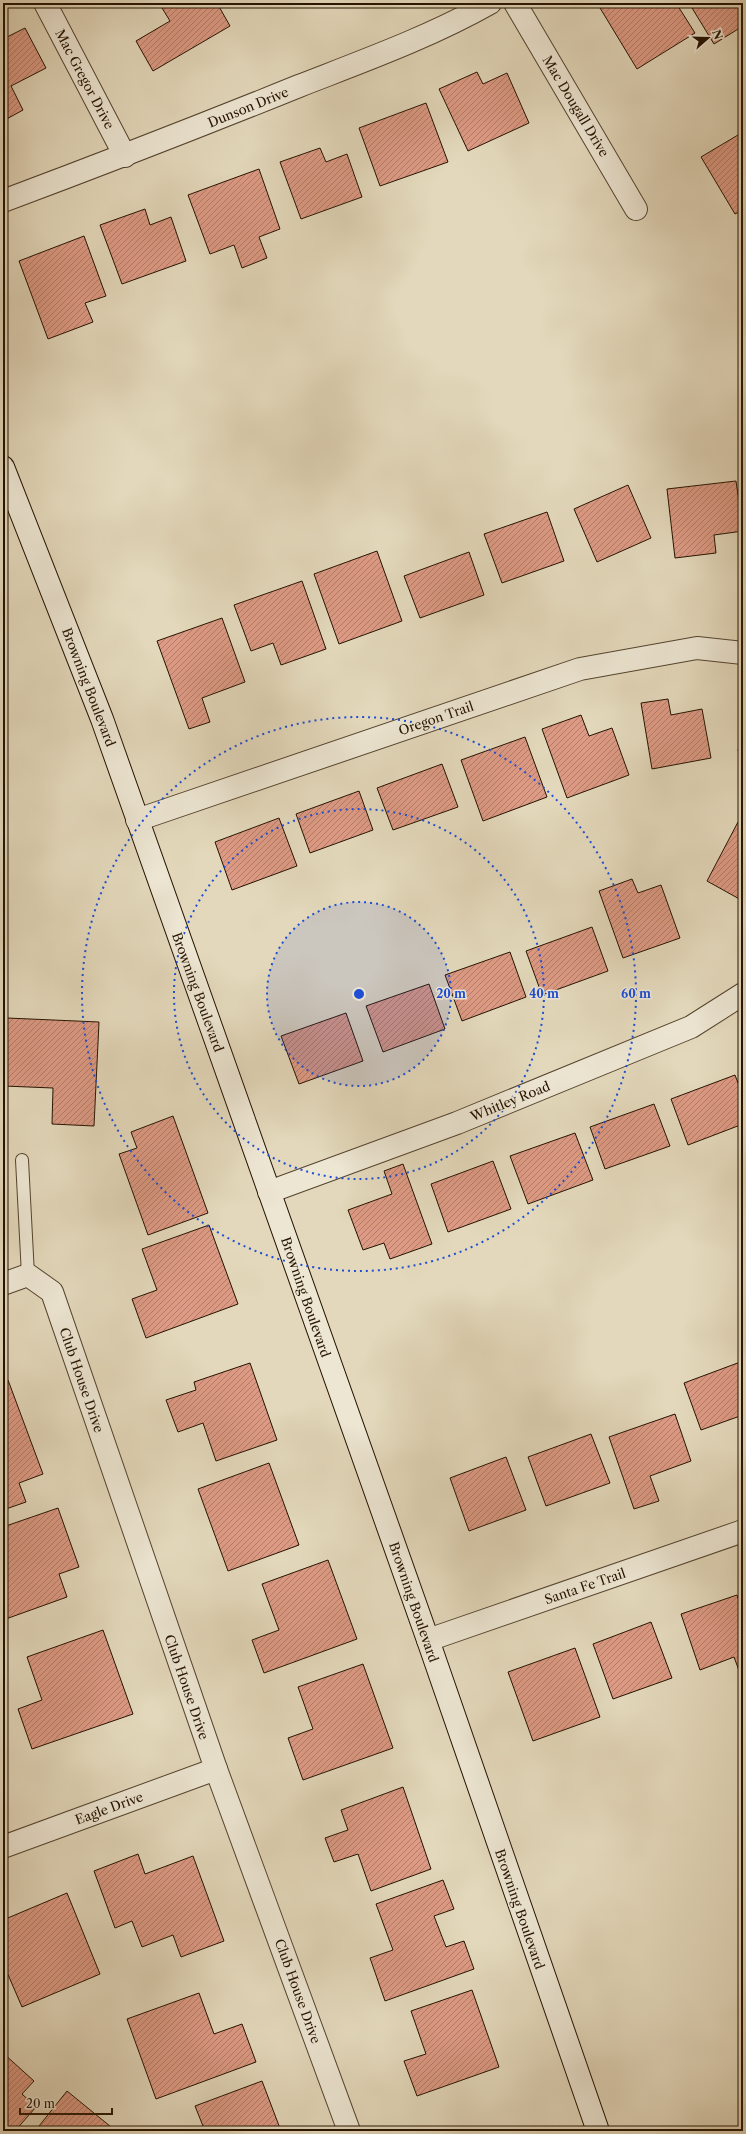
<svg xmlns="http://www.w3.org/2000/svg" width="746" height="2134" viewBox="0 0 746 2134" font-family="'Libre Caslon Text',serif">
	<style>
		.building { fill: url(#building-hatch); stroke: #241200 }
		.lines { fill: none; stroke-linecap: round; stroke-linejoin: round }
		.lane-casing { stroke: #54442f; stroke-width: 14 }
		.street-casing { stroke: #54442f; stroke-width: 24 }
		.secondary-casing { stroke: #241200; stroke-width: 24 }
		.lane { stroke: #ede6d3; stroke-width: 12 }
		.street { stroke: #ede6d3; stroke-width: 22 }
		.secondary { stroke: #ede6d3; stroke-width: 22 }
		.ring { fill: none; stroke: #1d4ed8; stroke-width: 2; stroke-dasharray: 2 4 }
		.labels { text-anchor: middle; stroke-width: 3; stroke-linejoin: round; paint-order: stroke }
		.street-label { font-size: 13px; fill: #241200; stroke: #ede6d3 }
		.centre { fill: #1d4ed8; stroke: #ede6d3; stroke-width: 2 }
		.ring-label { font-size: 12px; text-anchor: middle; font-weight: bold; fill: #1d4ed8; stroke: #ede6d3; stroke-width: 3; stroke-linejoin: round; paint-order: stroke }
	</style>
	<defs>
		<pattern id="building-hatch" width="6" height="6" patternUnits="userSpaceOnUse"><rect width="6" height="6" fill="#dd9a84"/><path d="M-1 1l2-2M0 6l6-6M5 7l2-2" fill="none" stroke="#b37c6a"/></pattern>
	</defs>
	<rect width="100%" height="100%" fill="#e3d8bb"/>
	<filter id="stains"><feTurbulence type="fractalNoise" baseFrequency=".005" numOctaves="4"/><feColorMatrix values="0 0 0 0 .2 0 0 0 0 .09 0 0 0 0 .02 0 0 0 .5 -.17"/></filter>
	<radialGradient id="worn" r=".72"><stop offset=".6" stop-color="#630" stop-opacity="0"/><stop offset="1" stop-color="#630" stop-opacity=".3"/></radialGradient>
	<g class="building">
		<polygon points="159,3 217,3 230,26 153,71 136,41 170,21"/>
		<polygon points="597,3 676,3 695,33 637,69"/>
		<polygon points="689,3 743,3 743,26 714,44"/>
		<polygon points="25,28 46,68 11,86 23,110 3,121 3,39"/>
		<polygon points="477,72 483,84 507,73 529,123 468,151 439,89"/>
		<polygon points="426,103 448,162 380,186 359,128"/>
		<polygon points="743,132 743,210 735,214 701,157"/>
		<polygon points="320,148 326,162 347,154 362,197 301,219 280,162"/>
		<polygon points="259,169 280,229 259,237 267,258 242,268 234,245 210,254 188,195"/>
		<polygon points="145,209 150,225 171,217 186,261 122,284 100,225"/>
		<polygon points="84,236 106,296 85,303 93,322 48,339 19,261"/>
		<polygon points="736,481 743,531 714,535 716,553 675,558 667,489"/>
		<polygon points="628,485 651,538 597,562 574,509"/>
		<polygon points="547,512 564,561 502,583 484,534"/>
		<polygon points="377,551 402,621 339,644 314,574"/>
		<polygon points="469,552 484,595 420,618 404,576"/>
		<polygon points="302,581 326,649 281,665 273,643 251,651 234,605"/>
		<polygon points="222,618 245,682 202,698 210,722 189,729 157,641"/>
		<polygon points="668,699 671,715 702,709 711,758 652,769 641,703"/>
		<polygon points="581,715 589,736 612,728 629,775 567,798 542,729"/>
		<polygon points="743,729 743,752 738,751"/>
		<polygon points="525,737 547,797 483,821 461,760"/>
		<polygon points="442,764 458,807 393,830 377,788"/>
		<polygon points="359,791 373,830 310,853 296,814"/>
		<polygon points="279,818 297,866 232,890 215,842"/>
		<polygon points="738,822 743,825 743,901 707,881"/>
		<polygon points="632,879 638,893 661,885 680,938 623,958 599,891"/>
		<polygon points="592,927 608,971 542,995 526,951"/>
		<polygon points="510,952 526,997 462,1021 445,975"/>
		<polygon points="429,984 445,1029 383,1052 366,1006"/>
		<polygon points="346,1013 363,1061 299,1084 281,1036"/>
		<polygon points="7,1018 99,1022 94,1126 52,1124 53,1088 4,1086"/>
		<polygon points="735,1075 743,1096 743,1124 688,1145 671,1099"/>
		<polygon points="654,1104 670,1146 605,1169 590,1127"/>
		<polygon points="173,1116 208,1213 148,1235 119,1154 137,1148 131,1132"/>
		<polygon points="575,1133 593,1180 528,1204 510,1156"/>
		<polygon points="493,1161 511,1209 448,1232 431,1184"/>
		<polygon points="403,1164 432,1244 390,1259 384,1243 363,1250 348,1210 392,1194 384,1171"/>
		<polygon points="209,1225 238,1304 146,1338 132,1299 157,1290 142,1249"/>
		<polygon points="743,1361 743,1425 740,1416 701,1430 684,1383"/>
		<polygon points="250,1363 277,1440 216,1461 203,1423 178,1432 166,1400 196,1390 194,1382"/>
		<polygon points="8,1380 43,1474 19,1483 26,1502 3,1510 3,1382"/>
		<polygon points="675,1414 691,1461 650,1476 659,1501 634,1509 609,1437"/>
		<polygon points="591,1434 610,1483 546,1506 528,1457"/>
		<polygon points="506,1457 526,1510 469,1531 450,1478"/>
		<polygon points="269,1463 299,1545 228,1571 198,1489"/>
		<polygon points="58,1508 79,1567 59,1574 67,1597 3,1620 3,1527"/>
		<polygon points="328,1560 357,1639 264,1673 252,1640 279,1630 262,1584"/>
		<polygon points="737,1595 743,1613 743,1675 741,1676 734,1657 700,1670 681,1614"/>
		<polygon points="651,1622 672,1678 613,1699 593,1644"/>
		<polygon points="103,1630 133,1714 32,1749 18,1709 42,1700 27,1657"/>
		<polygon points="575,1648 600,1717 533,1741 508,1672"/>
		<polygon points="363,1664 393,1748 303,1780 288,1738 313,1729 298,1687"/>
		<polygon points="403,1787 431,1869 371,1891 358,1854 334,1862 325,1838 348,1830 341,1810"/>
		<polygon points="138,1854 145,1874 193,1856 224,1941 181,1957 173,1935 142,1947 132,1921 115,1928 94,1871"/>
		<polygon points="443,1880 454,1909 434,1916 446,1947 464,1941 474,1969 385,2001 370,1958 393,1950 376,1904"/>
		<polygon points="67,1893 100,1974 22,2007 3,1963 3,1920"/>
		<polygon points="472,1990 499,2067 417,2096 404,2061 426,2054 411,2011"/>
		<polygon points="199,1993 214,2034 242,2024 256,2062 156,2099 127,2019"/>
		<polygon points="3,2053 34,2081 22,2094 36,2107 15,2131 3,2131"/>
		<polygon points="262,2081 281,2131 205,2131 195,2106"/>
		<polygon points="67,2091 116,2131 35,2131"/>
	</g>
	<g class="lines">
		<g class="lane-casing">
			<polyline id="lane" points="22,1160 28,1275"/>
		</g>
		<g class="street-casing">
			<g id="street">
				<polyline points="45,3 125,156"/>
				<polyline points="515,3 636,209"/>
				<path d="M 3,201 C 102,164 200,126 299,86 C 363,61 430,37 490,3"/>
				<polyline points="137,820 580,669 697,648 743,653"/>
				<polyline points="269,1192 457,1123 691,1027 743,994"/>
				<polyline points="3,1284 28,1275 52,1292 216,1769 349,2131"/>
				<polyline points="428,1640 743,1531"/>
				<polyline points="3,1847 216,1769"/>
			</g>
		</g>
		<g class="secondary-casing">
			<polyline id="secondary" points="3,467 102,719 428,1640 598,2131"/>
		</g>
		<use href="#lane" class="lane"/>
		<use href="#street" class="street"/>
		<use href="#secondary" class="secondary"/>
	</g>
	<circle cx="359" cy="994" r="92" fill="#1d4ed8" fill-opacity=".12"/>
	<g class="ring">
		<circle cx="359" cy="994" r="92"/>
		<circle cx="359" cy="994" r="185"/>
		<circle cx="359" cy="994" r="277"/>
	</g>
	<g class="labels">
		<g class="street-label">
			<text transform="translate(85 79) rotate(62)" y="5">Mac Gregor Drive</text>
			<text transform="translate(576 106) rotate(59)" y="5">Mac Dougall Drive</text>
			<text transform="translate(248 107) rotate(-22)" y="5">Dunson Drive</text>
			<text transform="translate(89 687) rotate(69)" y="5">Browning Boulevard</text>
			<text transform="translate(436 718) rotate(-19)" y="5">Oregon Trail</text>
			<text transform="translate(198 992) rotate(70)" y="5">Browning Boulevard</text>
			<text transform="translate(510 1101) rotate(-22)" y="5">Whitley Road</text>
			<text transform="translate(306 1297) rotate(71)" y="5">Browning Boulevard</text>
			<text transform="translate(82 1380) rotate(71)" y="5">Club House Drive</text>
			<text transform="translate(585 1586) rotate(-19)" y="5">Santa Fe Trail</text>
			<text transform="translate(414 1602) rotate(71)" y="5">Browning Boulevard</text>
			<text transform="translate(187 1687) rotate(71)" y="5">Club House Drive</text>
			<text transform="translate(109 1808) rotate(-20)" y="5">Eagle Drive</text>
			<text transform="translate(520 1909) rotate(71)" y="5">Browning Boulevard</text>
			<text transform="translate(298 1991) rotate(70)" y="5">Club House Drive</text>
		</g>
	</g>
	<circle cx="359" cy="994" r="6" class="centre"/>
	<g class="ring-label">
		<text x="451" y="998">20 m</text>
		<text x="544" y="998">40 m</text>
		<text x="636" y="998">60 m</text>
	</g>
	<rect width="746" height="2134" fill="none" stroke="#e3d8bb" stroke-width="16"/>
	<rect x="4" y="4" width="738" height="2126" fill="none" stroke="#241200" stroke-width="2"/>
	<rect x="8" y="8" width="730" height="2118" fill="none" stroke="#241200"/>
	<g transform="translate(708 38) rotate(70)" stroke="#ede6d3" stroke-width="3" paint-order="stroke">
	<path d="M0-3L7 15L0 10L-7 15Z" fill="#241200"/>
	<text y="-6" font-size="11" font-weight="bold" text-anchor="middle" fill="#241200">N</text>
	</g>
	<path d="M20 2108v6h92v-6" fill="none" stroke="#241200" stroke-width="2"/>
	<text x="26" y="2108" font-size="12" fill="#241200" stroke="#ede6d3" stroke-width="3" paint-order="stroke">20 m</text>
	<rect width="100%" height="100%" filter="url(#stains)"/>
	<rect width="100%" height="100%" fill="url(#worn)"/>
</svg>
